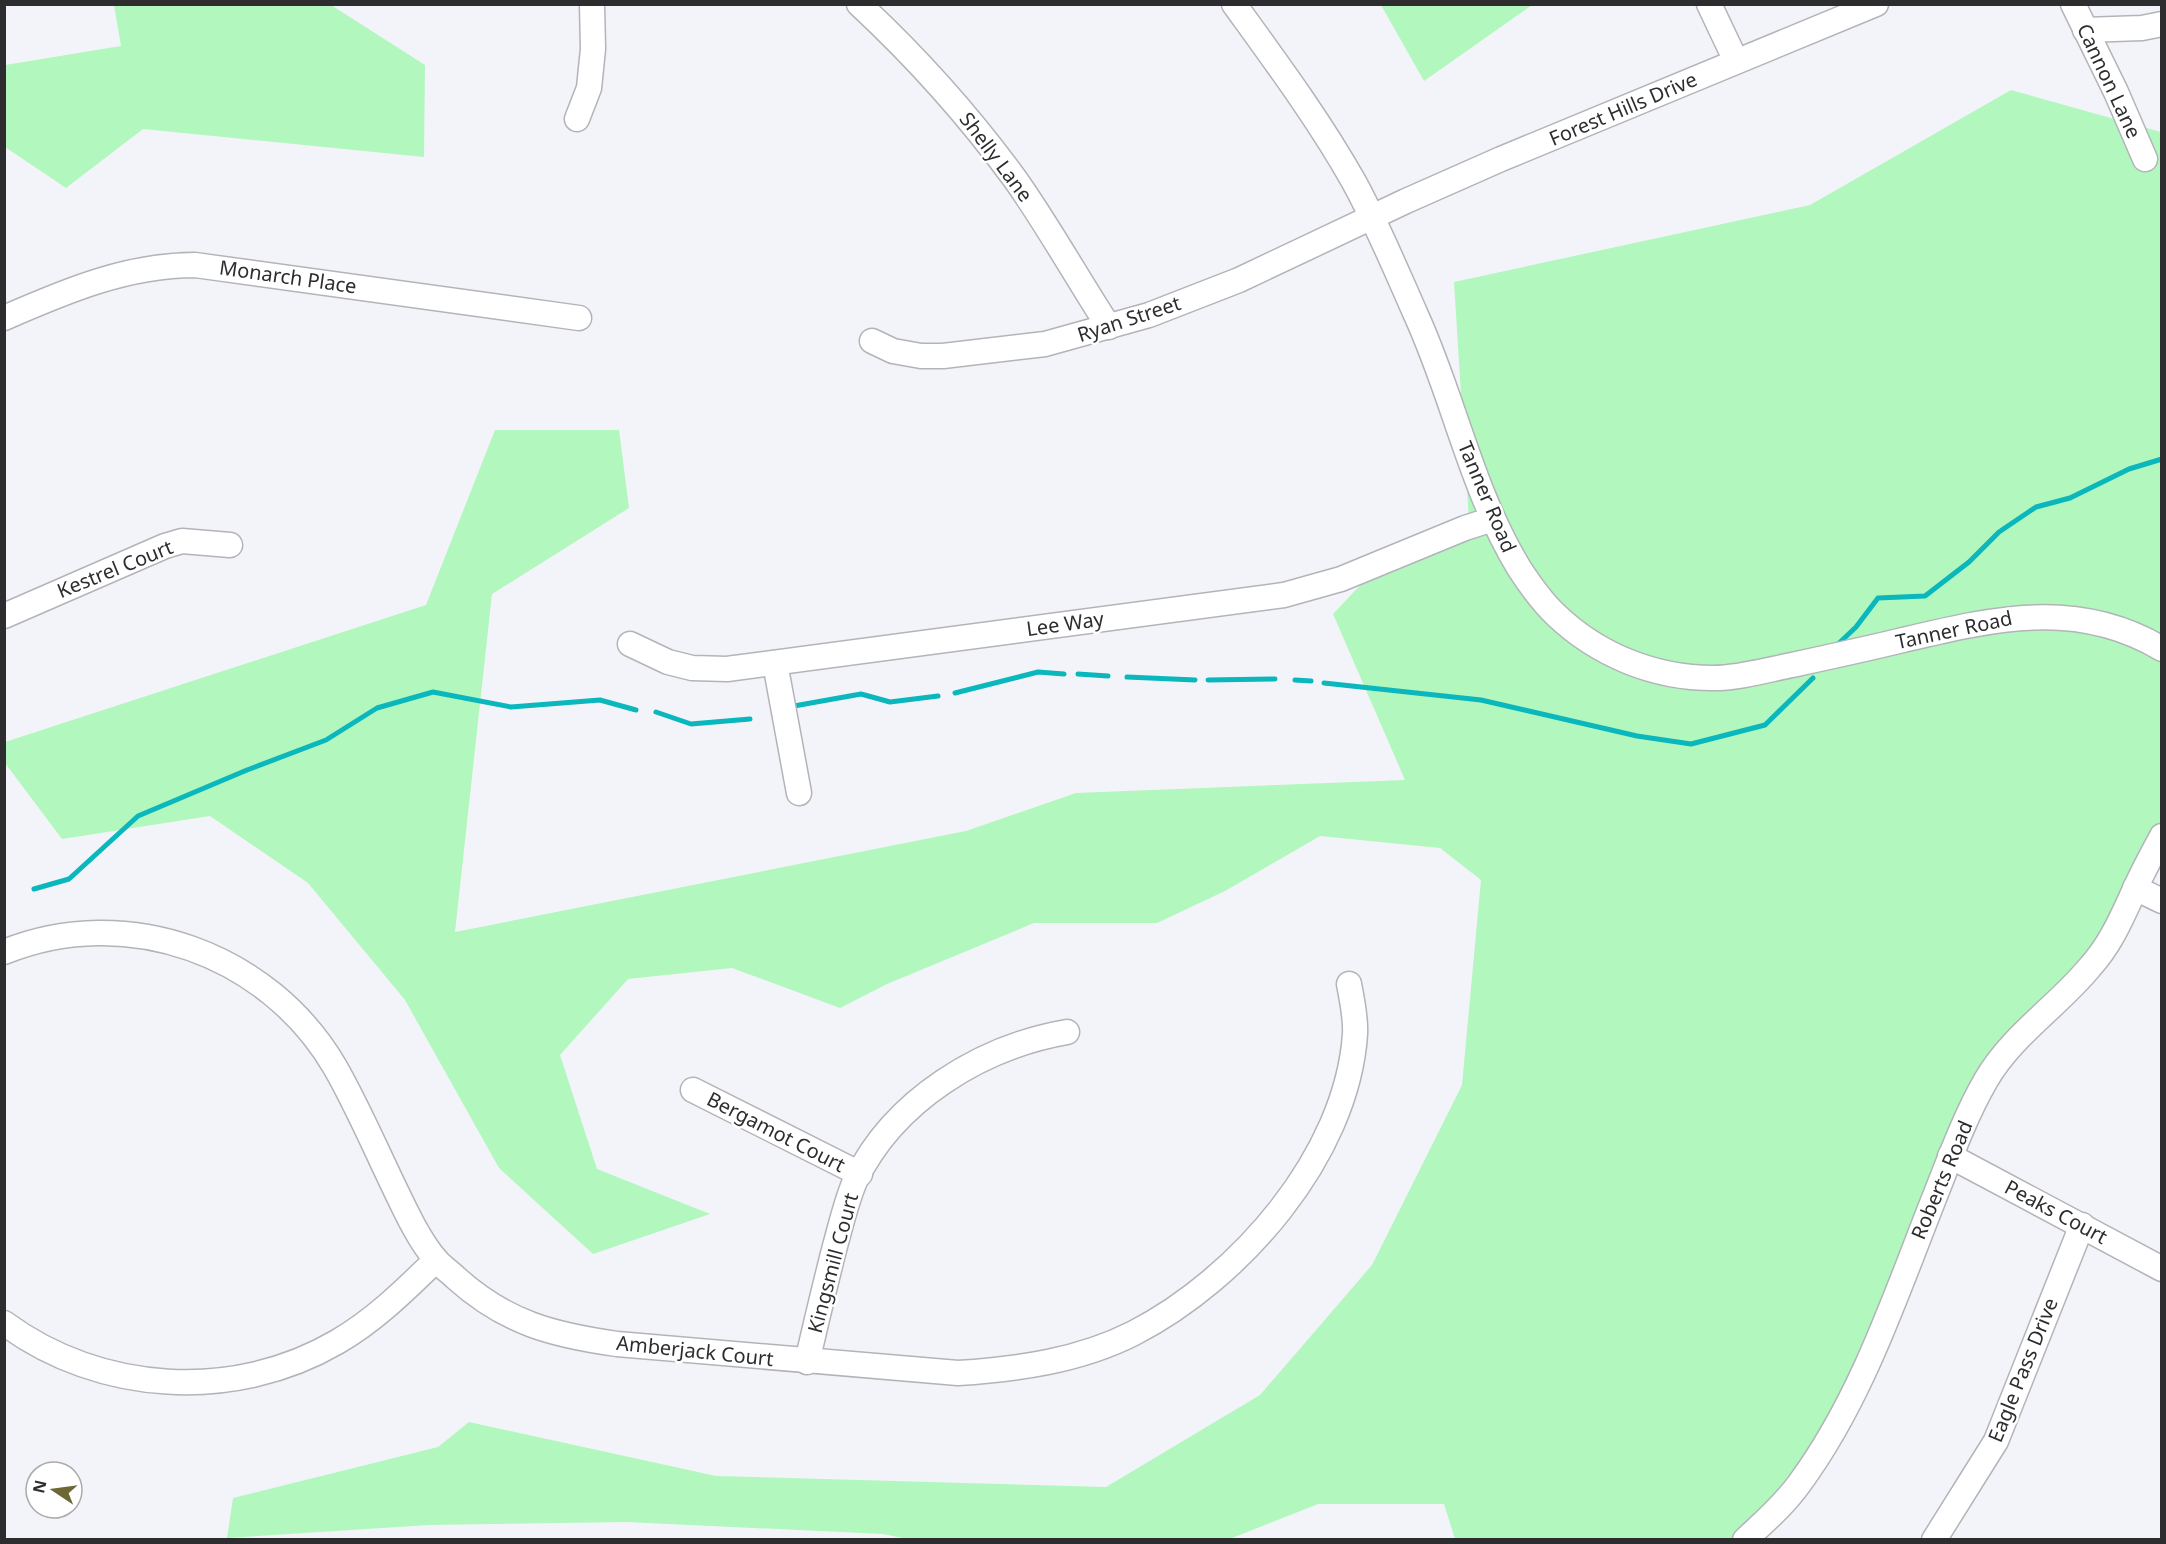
<svg xmlns="http://www.w3.org/2000/svg" width="2166" height="1544" viewBox="0 0 2166 1544" font-family="'Noto Sans',sans-serif">
	<style>
		.green { fill: #b2f7be }
		.lines { fill: none; stroke-linecap: round; stroke-linejoin: round }
		.stream { stroke: #09b7bd; stroke-width: 5 }
		.minor-casing { stroke: #b3b4b9; stroke-width: 27 }
		.minor { stroke: #fff; stroke-width: 24 }
		.labels { text-anchor: middle; stroke-width: 5; stroke-linejoin: round; paint-order: stroke }
		.street-label { font-size: 20px; fill: #2d2d2f; stroke: #fff }
	</style>
	<rect width="100%" height="100%" fill="#f3f4f9"/>
	<g class="green">
		<polygon points="114,5 331,5 425,65 424,157 143,129 66,188 5,147 5,65 121,46"/>
		<polygon points="1381,5 1532,5 1424,81"/>
		<polygon points="2011,90 2161,132 2161,836 2135,901 2013,1038 1876,1348 1753,1539 1455,1539 1444,1504 1318,1504 1227,1540 913,1540 883,1534 626,1522 429,1525 227,1538 233,1498 438,1447 469,1422 716,1476 1106,1487 1260,1395 1372,1265 1462,1085 1481,880 1440,848 1320,836 1225,891 1157,923 1034,923 887,984 840,1008 732,968 628,979 560,1055 597,1169 710,1214 593,1254 499,1168 405,1000 308,883 210,816 62,839 5,763 5,742 426,605 495,430 619,430 629,508 492,594 455,932 966,831 1076,793 1405,780 1333,614 1400,543 1469,521 1454,282 1810,205"/>
	</g>
	<g class="lines">
		<g class="stream">
			<polyline points="1835,647 1856,627 1878,598 1925,596 1969,562 1999,532 2036,507 2070,498 2129,469 2162,459"/>
			<polyline points="1078,674 1108,676"/>
			<polyline points="1127,677 1195,680"/>
			<polyline points="1208,680 1275,679"/>
			<polyline points="1295,680 1311,681"/>
			<polyline points="1324,683 1481,700 1637,736 1691,744 1765,725 1813,678"/>
			<polyline points="955,693 1038,672 1064,674"/>
			<polyline points="794,706 861,694 890,702 938,696"/>
			<polyline points="656,712 691,724 750,719"/>
			<polyline points="34,889 69,879 138,816 247,770 326,740 377,708 433,692 511,707 600,700 636,710"/>
		</g>
		<g class="minor-casing">
			<g id="minor">
				<path d="M 859,4 C 917,58 969,116 1015,179 C 1049,227 1077,278 1109,327"/>
				<path d="M 1234,4 C 1276,62 1319,120 1354,182 C 1377,224 1396,270 1416,315 C 1454,398 1471,489 1519,568 C 1530,585 1541,601 1556,615 C 1598,655 1654,678 1713,678 C 1740,678 1766,670 1792,665 C 1829,657 1866,649 1903,640 C 1992,619 2077,598 2162,649"/>
				<polyline points="1709,4 1736,61"/>
				<polyline points="2073,4 2116,92 2145,159"/>
				<polyline points="2085,30 2142,28 2162,24"/>
				<polyline points="577,119 589,88 593,49 592,4"/>
				<path d="M 4,318 C 66,291 127,265 195,265 L 579,318"/>
				<polyline points="872,341 893,351 921,356 943,356 1045,344 1149,315 1239,280 1406,201 1501,159 1876,4"/>
				<polyline points="4,616 165,546 182,541 230,545"/>
				<polyline points="630,644 668,662 692,668 727,669 1284,595 1341,579 1465,528 1493,519"/>
				<polyline points="775,663 799,793"/>
				<polyline points="2135,888 2162,901"/>
				<path d="M 4,952 C 127,902 269,954 335,1067 C 358,1107 377,1152 397,1193 C 408,1216 420,1241 436,1260 C 442,1267 450,1272 456,1278 C 506,1323 553,1335 617,1344 L 958,1373 C 1018,1369 1079,1361 1134,1333 C 1239,1279 1347,1156 1355,1034 C 1356,1018 1352,1000 1349,984"/>
				<polyline points="693,1090 860,1174"/>
				<polyline points="1950,1156 2162,1269"/>
				<path d="M 4,1323 C 100,1394 234,1402 337,1342 C 375,1320 405,1290 436,1260"/>
				<path d="M 807,1362 C 816,1323 825,1285 835,1246 C 841,1225 846,1202 855,1181 C 894,1100 981,1047 1067,1032"/>
				<path d="M 1745,1540 C 1764,1522 1784,1505 1799,1484 C 1861,1400 1895,1297 1933,1201 C 1949,1161 1964,1118 1986,1080 C 2012,1035 2057,1007 2090,967 C 2111,944 2122,917 2135,889 C 2143,871 2153,853 2162,836"/>
				<polyline points="1934,1540 1996,1441 2082,1225"/>
			</g>
		</g>
		<use href="#minor" class="minor"/>
	</g>
	<g class="labels">
		<g class="street-label">
			<text transform="translate(2109 81) rotate(65)" y="7">Cannon Lane</text>
			<text transform="translate(1623 109) rotate(-23)" y="7">Forest Hills Drive</text>
			<text transform="translate(996 157) rotate(53)" y="7">Shelly Lane</text>
			<text transform="translate(288 277) rotate(8)" y="7">Monarch Place</text>
			<text transform="translate(1129 319) rotate(-18)" y="7">Ryan Street</text>
			<text transform="translate(1487 497) rotate(67)" y="7">Tanner Road</text>
			<text transform="translate(115 569) rotate(-22)" y="7">Kestrel Court</text>
			<text transform="translate(1065 624) rotate(-8)" y="7">Lee Way</text>
			<text transform="translate(1954 630) rotate(-12)" y="7">Tanner Road</text>
			<text transform="translate(776 1132) rotate(27)" y="7">Bergamot Court</text>
			<text transform="translate(1942 1180) rotate(-67)" y="7">Roberts Road</text>
			<text transform="translate(2056 1212) rotate(28)" y="7">Peaks Court</text>
			<text transform="translate(833 1263) rotate(-75)" y="7">Kingsmill Court</text>
			<text transform="translate(695 1351) rotate(6)" y="7">Amberjack Court</text>
			<text transform="translate(2023 1370) rotate(-68)" y="7">Eagle Pass Drive</text>
		</g>
	</g>
	<rect width="2166" height="1544" fill="none" stroke="#2d2d2f" stroke-width="12"/>
	<g transform="translate(54 1490) rotate(283)"><circle r="28" fill="#ffffff" stroke="#ababac" stroke-width="1.5"/>
	<path d="M0-4.5L10 22L0 15L-10 22Z" fill="#6d6734"/>
	<text y="-9" font-size="16" font-weight="bold" text-anchor="middle" fill="#2d2d2f">N</text>
	</g>
</svg>
